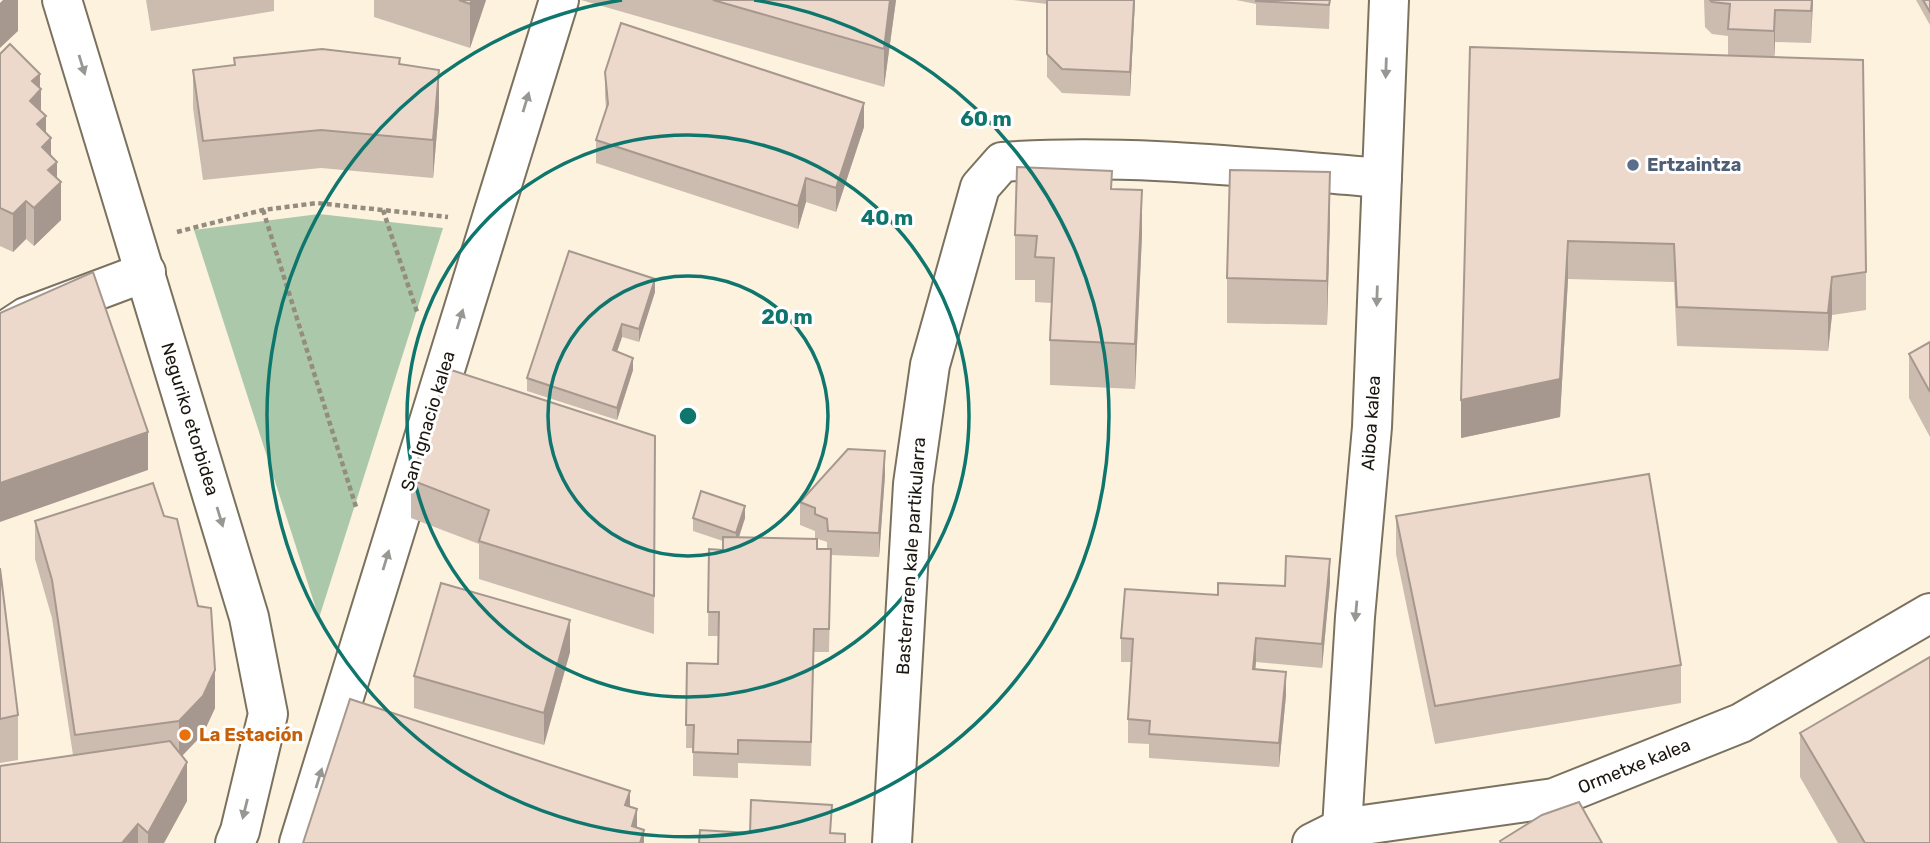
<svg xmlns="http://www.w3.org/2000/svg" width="1930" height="843" viewBox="0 0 1930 843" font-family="Rubik,sans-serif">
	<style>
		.green { fill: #abc9aa }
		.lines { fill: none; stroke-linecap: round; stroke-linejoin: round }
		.minor-casing { stroke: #7a715f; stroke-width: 42 }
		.path { stroke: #948c7e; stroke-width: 4.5; stroke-dasharray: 5 3.5; stroke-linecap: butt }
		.minor { stroke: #fff; stroke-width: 38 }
		.wall { fill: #ccbbaf }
		.shaded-wall { fill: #a6988e }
		.building { fill: #edd9cb; stroke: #a6988e; stroke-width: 2 }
		.oneway { fill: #989793 }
		.ring { fill: none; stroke: #0f766e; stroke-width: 3.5 }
		.service-dot { fill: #5c6f8a; stroke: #fff; stroke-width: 2.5 }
		.food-dot { fill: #e8710a; stroke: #fff; stroke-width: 2.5 }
		.labels { text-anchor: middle; stroke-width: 6; stroke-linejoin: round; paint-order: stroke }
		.service-label { font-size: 18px; font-weight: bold; fill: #4e5e75; stroke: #fff; text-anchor: start }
		.street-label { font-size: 18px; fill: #1b1710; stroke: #fff }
		.food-label { font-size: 18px; font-weight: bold; fill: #c56008; stroke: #fff; text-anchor: start }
		.centre { fill: #0f766e; stroke: #fff; stroke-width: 3.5 }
		.ring-label { font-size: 21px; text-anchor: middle; font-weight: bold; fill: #0f766e; stroke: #fff; stroke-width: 6; stroke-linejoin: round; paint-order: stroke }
	</style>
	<rect width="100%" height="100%" fill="#fcf2de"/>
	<polygon class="green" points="319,214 443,228 319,618 194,230"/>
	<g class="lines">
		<g class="minor-casing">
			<g id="minor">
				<polyline points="62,0 249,617 268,714 240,831 235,843"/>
				<polyline points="0,334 26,317 146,272"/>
				<polyline points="299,843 559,0"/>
				<path d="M 892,843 L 913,484 L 930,365 L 980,187 L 1002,162 C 1126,153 1257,168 1382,178"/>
				<polyline points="1312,843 1342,828 1554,798 1741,723 1930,613"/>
				<polyline points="1351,843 1342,828 1355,617 1372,427 1389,0"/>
			</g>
		</g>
		<g class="path">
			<polyline points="263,210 356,507"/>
			<polyline points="383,210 417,312"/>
			<polyline points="177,232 263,210 317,203 448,217"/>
		</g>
		<use href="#minor" class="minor"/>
	</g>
	<g class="wall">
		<polygon points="146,0 274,0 274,11 151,31"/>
		<polygon points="374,0 486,0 470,48 374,17"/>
		<polygon points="581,0 896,0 884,87"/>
		<polygon points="1013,0 1135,0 1130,96 1062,93 1047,77 1047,4"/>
		<polygon points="1236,0 1330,0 1329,29 1256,25 1256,4"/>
		<polygon points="1704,0 1813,0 1811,43 1775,42 1774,57 1866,272 1866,310 1832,315 1828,351 1677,346 1674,282 1568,279 1560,417 1461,438 1470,47 1728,55 1728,36 1712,34 1705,27"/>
		<polygon points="1916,0 1930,0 1930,25"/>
		<polygon points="0,54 41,112 57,178 61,220 34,246 26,239 13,252 0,246"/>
		<polygon points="234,58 400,64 439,108 433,178 321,168 203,180 193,108 193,70 234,65"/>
		<polygon points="605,72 864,127 836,212 806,202 798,229 596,163 596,140 606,109 605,96"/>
		<polygon points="1112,189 1142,235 1135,389 1050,385 1050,340 1052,303 1035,302 1035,280 1015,280 1015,235"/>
		<polygon points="1330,217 1327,325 1227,323 1227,278"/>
		<polygon points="655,292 639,342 622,337 617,352 633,370 617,420 527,391 527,378"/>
		<polygon points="1930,342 1930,437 1909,398 1909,354"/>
		<polygon points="655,436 654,634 479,579 479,544 411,518 411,480"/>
		<polygon points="885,475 879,557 831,555 829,652 814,652 811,766 738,763 738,778 693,776 693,748 686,748 687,663 718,664 718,636 708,636 709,549 723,550 723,541 693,531 693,518 745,518 739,537 817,549 827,549 827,542 815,538 815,531 800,525 800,502"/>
		<polygon points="1396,516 1681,665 1681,703 1435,744 1396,554"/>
		<polygon points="35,521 215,708 203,734 182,756 187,801 164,843 0,843 73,755 52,618 35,559"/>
		<polygon points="0,568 18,715 18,760 0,763"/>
		<polygon points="1330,582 1322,668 1256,662 1255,669 1286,695 1279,767 1149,758 1149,744 1128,743 1128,719 1131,662 1121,662 1121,638 1218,595 1285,586"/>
		<polygon points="570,652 544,745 414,708 414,676"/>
		<polygon points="1800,733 1930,843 1838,843 1800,777"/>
	</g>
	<g class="shaded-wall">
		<polygon points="3,0 18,0 18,31 0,48 0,3"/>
		<polygon points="472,0 486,0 470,48 470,4"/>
		<polygon points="890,0 896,0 884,87 884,49"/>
		<polygon points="1134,0 1135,0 1130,96 1130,72"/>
		<polygon points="1812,0 1813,0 1811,43"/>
		<polygon points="1775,10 1775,42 1774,63 1774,31"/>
		<polygon points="439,70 439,108 433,178 433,140"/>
		<polygon points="40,74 40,91 41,89 41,120 46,116 46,144 51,138 51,167 57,162 57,185 61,182 61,220 34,246 34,208 30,101 32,81"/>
		<polygon points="864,103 864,127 836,212 836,188"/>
		<polygon points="1330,172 1330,217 1327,325 1327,281"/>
		<polygon points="806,178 806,202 798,229 798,206"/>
		<polygon points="1142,190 1142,235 1135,389 1135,344"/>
		<polygon points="26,201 26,239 13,252 13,214"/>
		<polygon points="1568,241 1568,279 1560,417 1461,438 1461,400"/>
		<polygon points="1832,277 1832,315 1828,351 1828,313"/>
		<polygon points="655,279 655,292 639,342 639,329"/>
		<polygon points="622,324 622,337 613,363 613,350"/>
		<polygon points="633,358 633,370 617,420 617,408"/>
		<polygon points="148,432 148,470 0,522 0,483"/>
		<polygon points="885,451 885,475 879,557 879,533"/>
		<polygon points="745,506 745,518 736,546 736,533"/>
		<polygon points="1330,559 1330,582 1322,668 1322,644"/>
		<polygon points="570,620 570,652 544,745 544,713"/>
		<polygon points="1256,638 1256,662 1253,692 1253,669"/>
		<polygon points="215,670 215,708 203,734 179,759 179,721"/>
		<polygon points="1286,672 1286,695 1279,767 1279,743"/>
		<polygon points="187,762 187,801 164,843 148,843 148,833"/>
		<polygon points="630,791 630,829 625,805"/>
		<polygon points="637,809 637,843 632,826"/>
		<polygon points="138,824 138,843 122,843"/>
		<polygon points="644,830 644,843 640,843"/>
	</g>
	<g class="building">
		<polygon points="459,0 472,0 470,4"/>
		<polygon points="713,0 890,0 884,49"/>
		<polygon points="1047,0 1134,0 1130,72 1062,69 1047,54"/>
		<polygon points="1256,0 1330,0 1329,5 1256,1"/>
		<polygon points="1710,0 1812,0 1811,11 1775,10 1774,31 1728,29 1730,4 1712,2"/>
		<polygon points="1923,0 1930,0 1930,12"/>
		<polygon points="621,23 864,103 836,188 806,178 798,206 596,140 608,104 605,72"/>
		<polygon points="10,44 40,74 32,81 41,89 30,101 46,116 37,124 51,138 42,147 57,162 48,170 61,182 34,208 26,201 13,214 0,208 0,54"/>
		<polygon points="1470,47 1863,60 1866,272 1832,277 1828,313 1677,307 1674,244 1568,241 1560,379 1461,400"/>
		<polygon points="322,49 400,58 399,64 439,70 433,140 321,130 203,141 193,70 235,65 234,58"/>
		<polygon points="1017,167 1112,171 1111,189 1142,190 1135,344 1050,340 1054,258 1035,257 1037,236 1015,235"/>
		<polygon points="1230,170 1330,172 1327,281 1227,278"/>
		<polygon points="569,251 655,279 639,329 622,324 613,350 633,358 617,408 527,378"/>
		<polygon points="93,272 148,432 0,483 0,313"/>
		<polygon points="1930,342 1930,392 1909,354"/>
		<polygon points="448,369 655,436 654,596 479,541 489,510 411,480"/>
		<polygon points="848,449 885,451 879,533 828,531 827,519 815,514 815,508 800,502"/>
		<polygon points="1649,474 1681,665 1435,706 1396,516"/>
		<polygon points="153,483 164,516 177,519 198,606 211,608 215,670 203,696 179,721 75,735 52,580 35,521"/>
		<polygon points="701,491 745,506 736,533 693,518"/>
		<polygon points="723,537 817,539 817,549 831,549 829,629 814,629 811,742 738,740 738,754 693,752 694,725 686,725 687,663 718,664 719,612 708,612 709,549 723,550"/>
		<polygon points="1286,556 1330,559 1322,644 1256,638 1253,669 1286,672 1279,743 1149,734 1150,721 1128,719 1133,639 1121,638 1125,589 1218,595 1218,583 1285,586"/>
		<polygon points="0,568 18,715 0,719"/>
		<polygon points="441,583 570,620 544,713 414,676"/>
		<polygon points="1930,657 1930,843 1865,843 1800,733"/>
		<polygon points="350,699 630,791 625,805 637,809 632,826 644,830 640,843 303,843"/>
		<polygon points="170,741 187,762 148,833 138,824 122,843 0,843 0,766"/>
		<polygon points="751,800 832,805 830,833 845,834 845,843 699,843 700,830 750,833"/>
		<polygon points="1579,802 1602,843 1501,843 1500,841 1542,815"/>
	</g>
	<defs><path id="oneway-solid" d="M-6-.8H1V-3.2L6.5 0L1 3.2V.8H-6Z" transform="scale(1.75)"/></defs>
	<g class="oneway">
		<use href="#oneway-solid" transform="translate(82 65) rotate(73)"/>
		<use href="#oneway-solid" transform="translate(1386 68) rotate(92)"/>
		<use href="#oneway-solid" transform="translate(526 102) rotate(-73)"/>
		<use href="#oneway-solid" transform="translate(1377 296) rotate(92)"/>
		<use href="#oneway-solid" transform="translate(460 319) rotate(-73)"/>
		<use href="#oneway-solid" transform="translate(220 517) rotate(73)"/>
		<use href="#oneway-solid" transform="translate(386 560) rotate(-73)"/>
		<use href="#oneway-solid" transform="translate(1356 611) rotate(95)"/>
		<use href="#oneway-solid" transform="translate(319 778) rotate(-73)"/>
		<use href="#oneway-solid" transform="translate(245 809) rotate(104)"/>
	</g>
	<g class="ring">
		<circle cx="688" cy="416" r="140"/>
		<circle cx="688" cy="416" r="281"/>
		<path d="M754 0A421 421 0 1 1 622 0"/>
	</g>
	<circle class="service-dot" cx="1633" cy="165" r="7"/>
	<circle class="food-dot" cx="185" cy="735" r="7"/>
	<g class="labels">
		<g class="service-label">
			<text x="1647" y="171">Ertzaintza</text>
		</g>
		<g class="street-label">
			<text transform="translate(190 419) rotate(73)" y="6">Neguriko etorbidea</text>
			<text transform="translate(428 421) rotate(-73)" y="6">San Ignacio kalea</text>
			<text transform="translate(1371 423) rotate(-86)" y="6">Aiboa kalea</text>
			<text transform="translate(911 556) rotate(-86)" y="6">Basterraren kale partikularra</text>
			<text transform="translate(1634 766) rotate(-22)" y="6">Ormetxe kalea</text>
		</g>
		<g class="food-label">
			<text x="199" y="741">La Estación</text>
		</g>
	</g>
	<circle cx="688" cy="416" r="10" class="centre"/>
	<g class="ring-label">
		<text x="986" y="126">60 m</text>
		<text x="887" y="225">40 m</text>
		<text x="787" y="324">20 m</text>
	</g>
</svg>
